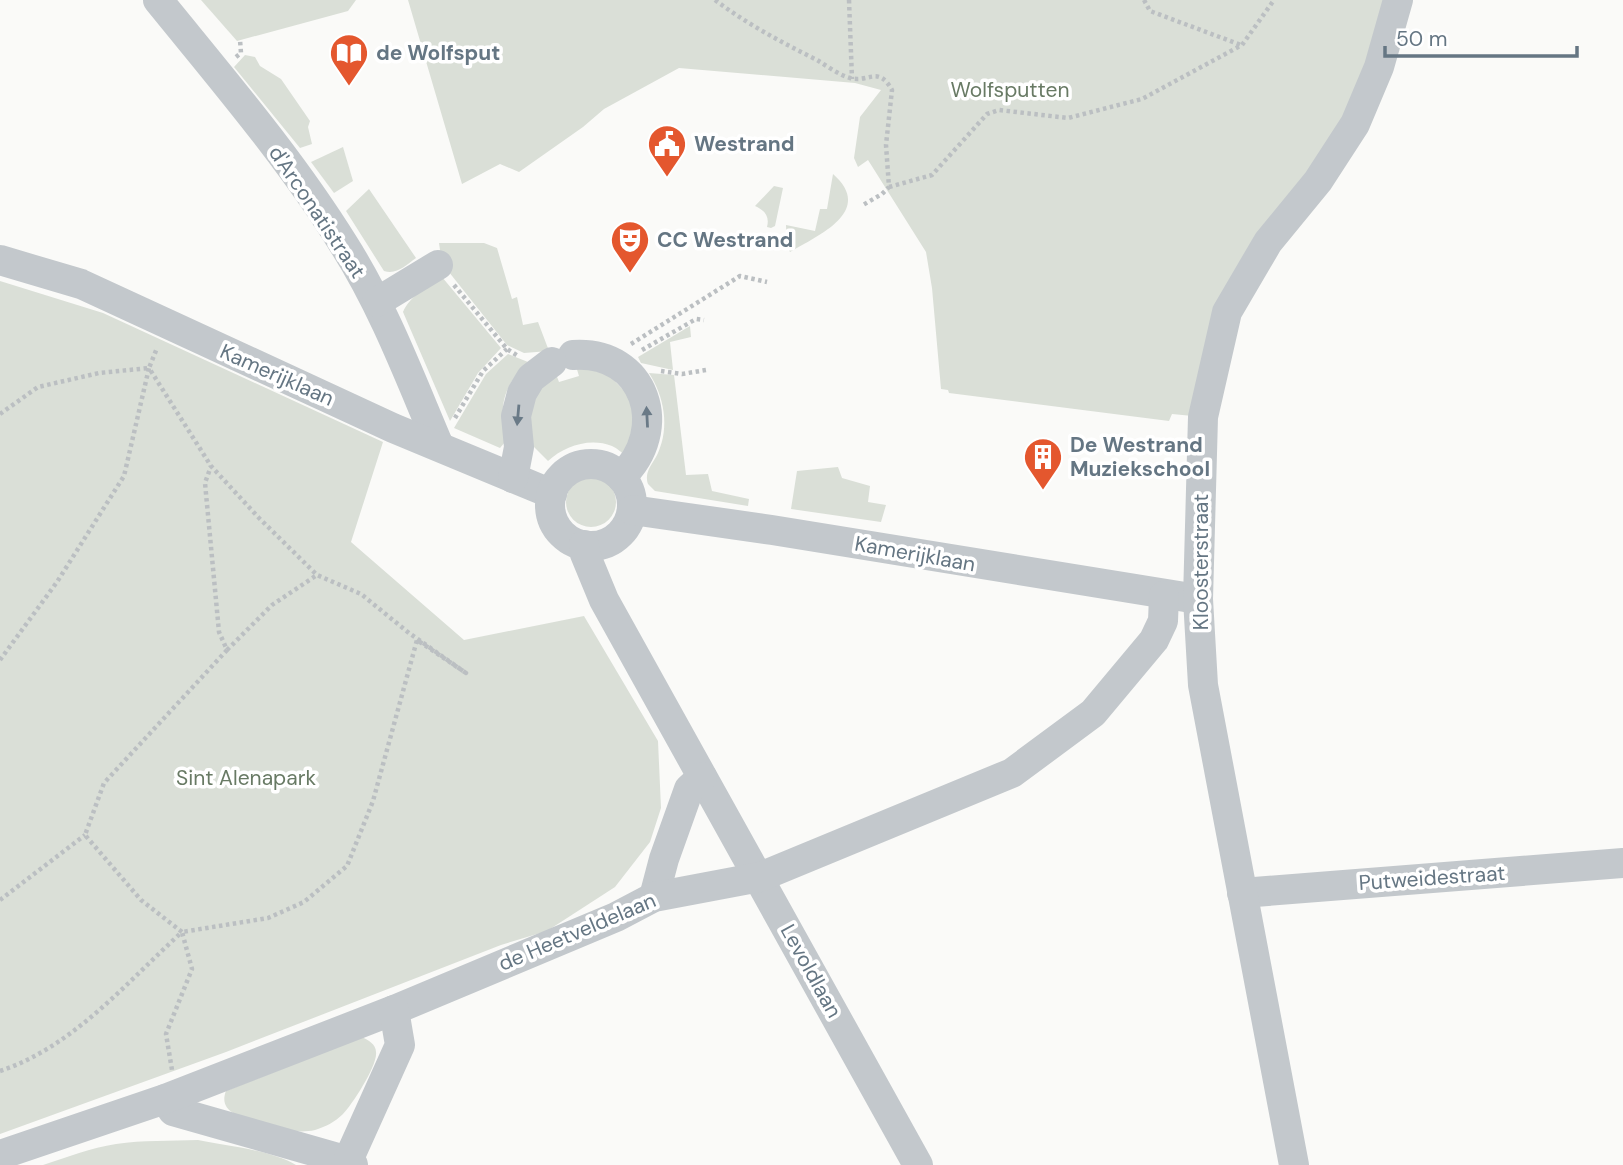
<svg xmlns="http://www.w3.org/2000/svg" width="1623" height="1165" viewBox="0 0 1623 1165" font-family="'DM Sans',sans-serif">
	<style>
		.green { fill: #dadfd7 }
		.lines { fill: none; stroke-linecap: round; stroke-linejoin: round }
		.path { stroke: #bbbfc2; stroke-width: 4.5; stroke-dasharray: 3.5 3.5; stroke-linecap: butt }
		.minor { stroke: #c3c8cc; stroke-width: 30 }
		.oneway { fill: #6a7a87 }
		.labels { text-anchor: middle; stroke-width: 7; stroke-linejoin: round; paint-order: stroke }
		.poi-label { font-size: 21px; font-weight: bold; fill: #657683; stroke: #fff; text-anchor: start }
		.park-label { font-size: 21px; fill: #687a64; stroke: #fff }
		.street-label { font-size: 21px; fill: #657683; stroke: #fff }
	</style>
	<rect width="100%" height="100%" fill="#fafaf8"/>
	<g class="green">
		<polygon points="201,0 356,0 348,11 237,41"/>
		<polygon points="408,0 1397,0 1379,67 1268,242 1203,417 1172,414 1169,421 949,393 948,390 941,389 932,288 926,252 868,160 858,167 854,158 860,117 881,90 855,83 679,68 604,109 583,127 519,172 500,164 462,184"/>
		<polygon points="245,55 255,57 260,66 281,79 310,121 308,127 312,144 300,148 234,67"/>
		<polygon points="343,147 353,181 334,193 311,162"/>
		<path d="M 833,174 C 875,211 819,235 790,252 L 787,246 L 786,225 L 815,231 L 820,209 L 827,209 Z"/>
		<path d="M 774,186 L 783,188 L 775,226 L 771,228 L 767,227 C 770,216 764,210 755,206 Z"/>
		<path d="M 369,189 L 416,258 C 406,265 397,275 384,271 L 346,211 Z"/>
		<polygon points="439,243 484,243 497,248 512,299 517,297 523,325 538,322 549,351 524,353 507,345 433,252 440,250"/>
		<path d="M 442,277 L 501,348 L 478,373 L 450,421 L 403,312 C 410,296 428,286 442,277 Z"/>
		<polygon points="0,281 103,313 383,442 351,542 464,640 584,616 658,741 661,808 650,842 615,887 547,931 501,945 226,1052 0,1134"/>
		<polygon points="690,326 691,337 670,342 673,370 641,363 638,357"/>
		<path d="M 508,354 L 528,362 C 501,389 500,405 505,442 L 500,448 L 454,428 L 486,374 Z"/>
		<path d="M 575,363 L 599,365 L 639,406 L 626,456 C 622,453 617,448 612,446 C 590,437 564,446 548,461 L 527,440 L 531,393 L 554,369 L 559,382 L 579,376 Z"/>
		<path d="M 649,373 L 674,375 L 686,475 L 708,474 L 712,491 L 749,499 L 748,506 L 655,491 L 648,484 C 644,471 653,464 658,453 C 670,427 664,396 649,373 Z"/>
		<polygon points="838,467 842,478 870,486 868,502 886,505 881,522 791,509 797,471"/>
		<circle cx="591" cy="502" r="25"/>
		<path d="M 362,1037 C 368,1040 376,1044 376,1052 C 378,1065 352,1105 343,1114 C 335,1122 325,1127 315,1130 C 289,1136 260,1122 235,1114 C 225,1109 222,1101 226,1091 Z"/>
		<path d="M 198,1140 C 227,1146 271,1150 296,1165 L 43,1165 C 67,1157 91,1148 116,1144 C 143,1140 170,1141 198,1140 Z"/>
	</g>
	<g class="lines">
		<g class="path">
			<path d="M 715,0 C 747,24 781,42 817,60 C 827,66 839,75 850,78 C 869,83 878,65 892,90 L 886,145 L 889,187 L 882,194 L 863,205"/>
			<polyline points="849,0 852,79"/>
			<polyline points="1144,0 1150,11 1241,45"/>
			<polyline points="236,57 241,53 240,40"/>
			<polyline points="889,187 932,175 987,114 999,110 1068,118 1142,99 1242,45 1274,0"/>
			<polyline points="454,285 507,349 518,356"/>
			<polyline points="631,344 740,276 767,282"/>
			<polyline points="642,350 696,319 704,320"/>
			<polyline points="661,371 682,374 706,370"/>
			<polyline points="0,414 38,387 99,373 149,368 157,348"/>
			<polyline points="455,418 483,371 507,349"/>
			<polyline points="227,650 272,605 317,575"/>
			<polyline points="0,660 57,582 124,476 149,368 211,466 259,518 317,575 361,594 409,633 466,673 417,640 373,801 347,866 304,902 268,918 182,932 192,969 166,1034 172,1070"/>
			<polyline points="0,900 85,835"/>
			<path d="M 0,1071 C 73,1047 126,983 182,932 L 141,900 L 85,835 L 104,783 L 227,650 L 219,632 L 205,483 L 211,466"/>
		</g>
		<g class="minor">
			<path d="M 158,0 C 222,79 290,158 344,245 C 384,308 410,378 439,446"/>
			<polyline points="0,260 81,284 393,428 552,494"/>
			<polyline points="377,302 438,265"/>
			<path d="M 573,355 C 646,350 671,430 621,477"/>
			<circle cx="591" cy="505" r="41"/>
			<polyline points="513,478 519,447 516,416 522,393 531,378 552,362"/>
			<polyline points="632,510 772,530 1185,597"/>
			<polyline points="584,545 585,554 604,600 918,1165"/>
			<polyline points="1242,893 1623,863"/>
			<polyline points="654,897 664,859 689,789 702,777"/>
			<polyline points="165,1099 173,1111 348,1161 353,1165"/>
			<polyline points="0,1155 165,1099 394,1010 616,917 654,897 760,877 1012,773 1093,713 1154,640 1163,621 1164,596"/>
			<polyline points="346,1165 400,1045 394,1010"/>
			<polyline points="1294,1165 1203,685 1198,599 1203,417 1227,312 1268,242 1318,181 1355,124 1379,67 1398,0"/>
		</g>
	</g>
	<defs><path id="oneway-solid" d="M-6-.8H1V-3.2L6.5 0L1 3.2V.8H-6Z" transform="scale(1.75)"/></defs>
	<g class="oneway">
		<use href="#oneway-solid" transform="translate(518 415) rotate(95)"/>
		<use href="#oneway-solid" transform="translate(647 417) rotate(-93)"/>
	</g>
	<defs>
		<g id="library-pin" transform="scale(2.0125)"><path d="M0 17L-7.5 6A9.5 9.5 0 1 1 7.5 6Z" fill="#e4572e" stroke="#fff"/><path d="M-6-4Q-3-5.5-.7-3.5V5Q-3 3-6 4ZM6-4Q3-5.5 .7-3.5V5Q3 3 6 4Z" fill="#fff"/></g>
		<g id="civic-pin" transform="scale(2.0125)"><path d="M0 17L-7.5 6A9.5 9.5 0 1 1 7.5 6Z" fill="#e4572e" stroke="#fff"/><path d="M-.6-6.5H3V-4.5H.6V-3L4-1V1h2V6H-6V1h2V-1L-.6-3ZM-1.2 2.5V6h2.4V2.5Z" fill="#fff"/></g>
		<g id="theatre-pin" transform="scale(2.0125)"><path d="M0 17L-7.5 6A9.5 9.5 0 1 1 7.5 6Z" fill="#e4572e" stroke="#fff"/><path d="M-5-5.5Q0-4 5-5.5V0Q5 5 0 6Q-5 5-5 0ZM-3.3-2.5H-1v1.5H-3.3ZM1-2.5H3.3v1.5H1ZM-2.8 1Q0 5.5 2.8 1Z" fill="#fff"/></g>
		<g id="building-pin" transform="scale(2.0125)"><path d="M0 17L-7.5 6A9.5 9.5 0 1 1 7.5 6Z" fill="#e4572e" stroke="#fff"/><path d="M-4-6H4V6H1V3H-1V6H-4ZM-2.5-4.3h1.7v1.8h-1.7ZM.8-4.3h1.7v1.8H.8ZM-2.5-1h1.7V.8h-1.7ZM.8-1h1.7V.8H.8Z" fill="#fff"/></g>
	</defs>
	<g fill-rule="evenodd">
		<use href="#library-pin" x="349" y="53"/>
		<use href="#civic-pin" x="667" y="144"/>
		<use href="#theatre-pin" x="630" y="240"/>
		<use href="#building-pin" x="1043" y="457"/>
	</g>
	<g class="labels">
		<g class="poi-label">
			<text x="376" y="60">de Wolfsput</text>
			<text x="694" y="151">Westrand</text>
			<text x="657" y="247">CC Westrand</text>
			<text x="1070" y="452">De Westrand<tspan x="1070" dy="24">Muziekschool</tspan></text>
		</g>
		<g class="park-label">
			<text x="1010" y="97">Wolfsputten</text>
			<text x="246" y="785">Sint Alenapark</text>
		</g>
		<g class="street-label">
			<text transform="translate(317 212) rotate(56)" y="7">d'Arconatistraat</text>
			<text transform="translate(277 375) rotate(24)" y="7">Kamerijklaan</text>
			<text transform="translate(915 554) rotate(10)" y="7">Kamerijklaan</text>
			<text transform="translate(1201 562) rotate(-90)" y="7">Kloosterstraat</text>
			<text transform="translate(1432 878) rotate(-4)" y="7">Putweidestraat</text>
			<text transform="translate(577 932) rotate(-23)" y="7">de Heetveldelaan</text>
			<text transform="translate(811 971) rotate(61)" y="7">Levoldlaan</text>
		</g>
	</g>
	<path d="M1385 46v10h192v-10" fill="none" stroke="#657683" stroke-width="3.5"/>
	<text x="1396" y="46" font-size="21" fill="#657683" stroke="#ffffff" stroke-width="5" paint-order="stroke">50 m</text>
</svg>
